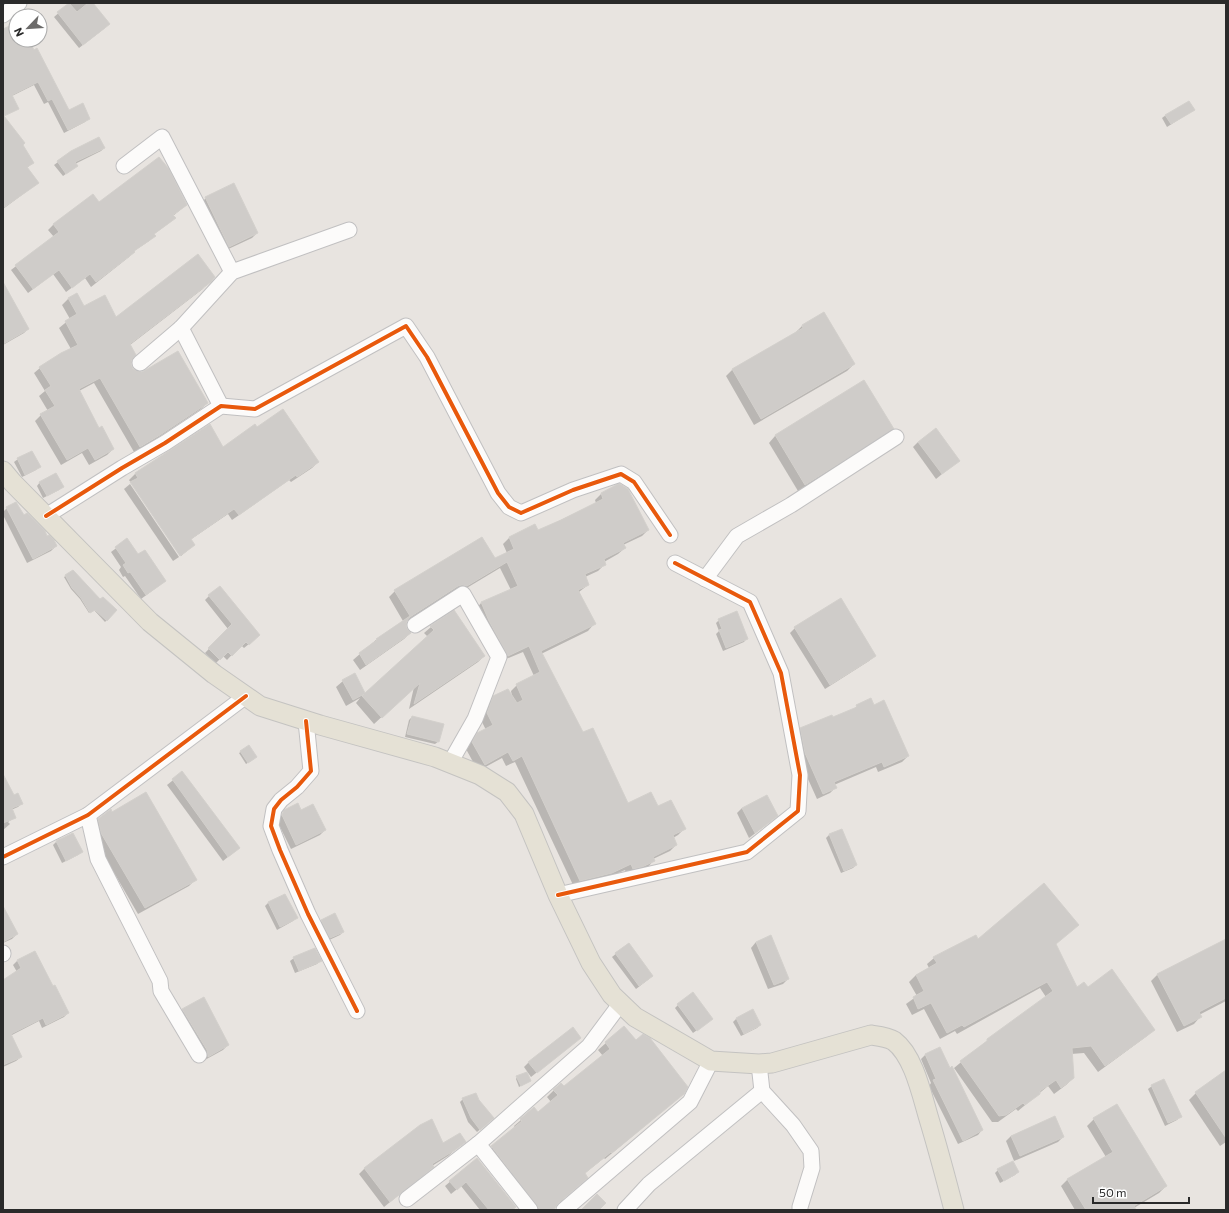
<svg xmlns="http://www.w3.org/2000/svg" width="1229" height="1213" viewBox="0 0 1229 1213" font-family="Commissioner,sans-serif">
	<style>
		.shadow { fill: #0003 }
		.building { fill: #cfccc9; stroke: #d3d0cc }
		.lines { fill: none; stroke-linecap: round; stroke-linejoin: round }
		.minor-casing { stroke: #c1c0c1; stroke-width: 17 }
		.major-casing { stroke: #c4c3c1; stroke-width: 21 }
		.minor { stroke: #fcfbfa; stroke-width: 15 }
		.major { stroke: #e5e1d5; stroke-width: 19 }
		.cycleway-casing { stroke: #fff; stroke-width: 6 }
		.cycleway { stroke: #e8590c; stroke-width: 4 }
	</style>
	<rect width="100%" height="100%" fill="#e8e4e0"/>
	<g class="shadow">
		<polygon points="68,3 86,3 87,5 92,3 105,28 79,48 54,17 69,4"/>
		<polygon points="16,24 16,40 28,40 69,112 89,118 85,122 64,133 48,102 44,104 34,85 12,96 3,116 3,30"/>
		<polygon points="1194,110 1167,127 1162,118 1166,115"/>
		<polygon points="3,129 22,145 32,163 27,168 38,183 3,209"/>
		<polygon points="104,148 101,151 75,164 73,169 63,176 54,165 58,162"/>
		<polygon points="206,198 257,233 252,238 224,251 201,203"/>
		<polygon points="99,203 186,205 173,216 174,218 169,223 154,234 154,236 149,241 134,251 129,257 91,287 85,278 66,292 53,274 28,293 11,270 54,237 48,230 53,225 77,207"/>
		<polygon points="204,288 130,345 130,364 132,369 207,403 201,409 153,441 134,452 94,383 79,391 98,429 113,449 107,455 89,465 82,453 61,465 35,421 41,415 48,411 39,396 45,391 34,373 40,368 71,349 59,328 70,319 62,305 68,299 77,294 84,307 116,318"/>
		<polygon points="3,293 28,329 24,333 3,345"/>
		<polygon points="824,313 854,364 847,371 754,425 726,376 733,369 795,333 802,326"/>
		<polygon points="863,382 892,428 885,435 798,491 769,443 775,436"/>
		<polygon points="257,429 318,462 312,468 291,482 289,480 232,520 228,514 190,540 194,545 181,556 132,483 130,483 131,483 129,480 135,474 223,449"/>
		<polygon points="918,442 958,461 936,479 913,447"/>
		<polygon points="32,452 39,467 36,470 22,477 14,462 18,459"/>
		<polygon points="40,482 62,487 59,490 43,498 37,486"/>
		<polygon points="130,484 179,557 173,561 124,489"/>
		<polygon points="618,485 648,530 642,536 623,545 625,548 618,554 604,562 605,564 598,571 585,577 588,585 579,592 594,624 588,631 541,654 583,733 627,805 658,807 685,828 678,835 673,838 676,845 670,851 653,859 654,860 648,867 635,873 627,875 625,870 605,879 574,887 515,762 506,766 502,758 478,771 466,749 471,741 478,734 486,730 481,720 487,704 494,697 512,696 511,691 517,685 534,676 523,652 501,661 475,610 481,603 511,590 500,568 460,592 455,591 451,593 406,622 405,626 410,633 404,639 360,670 353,660 377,639 403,621 389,597 395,591 494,559 507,553 503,544 509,538 535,525 538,531 596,503 595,500 601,494"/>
		<polygon points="7,508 23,517 56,546 51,551 27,563 3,515 3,512"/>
		<polygon points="127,540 138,556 165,581 160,585 141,599 125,576 123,577 119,570 121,567 111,552"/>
		<polygon points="73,571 99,600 116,610 105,622 94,610 89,613 80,599 71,589 64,577"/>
		<polygon points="209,596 255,639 244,648 241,645 227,660 223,656 215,664 205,653 228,629 205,600"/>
		<polygon points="719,620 747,638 744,642 723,651 716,634 719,631 716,623"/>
		<polygon points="431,627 484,656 478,662 409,709 414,687 374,724 356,703 360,698 346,706 336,687 343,681 354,675 365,695 428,637 424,633"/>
		<polygon points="795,628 875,656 869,661 825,689 790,633"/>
		<polygon points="857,706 873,706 908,756 902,762 878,772 876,767 834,785 836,787 830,793 817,799 799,759 795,735 801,729 832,718 853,710"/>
		<polygon points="412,717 439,741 435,744 405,737 409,720"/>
		<polygon points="249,747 254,759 246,764 239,753"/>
		<polygon points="182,773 239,848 223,861 167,785"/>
		<polygon points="3,776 13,796 21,804 18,807 11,810 14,818 8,822 10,824 3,830"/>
		<polygon points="742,808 771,821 749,838 737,813"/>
		<polygon points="285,811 301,811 325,830 320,835 291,849 277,821"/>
		<polygon points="99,819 195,880 189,886 138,914 95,840 92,826"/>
		<polygon points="841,830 856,865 853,868 841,873 826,838 829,835"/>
		<polygon points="56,842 81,852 78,855 62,863 53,845"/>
		<polygon points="285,895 296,918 293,921 277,930 265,906 268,903"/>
		<polygon points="3,907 17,934 12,939 3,943"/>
		<polygon points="322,921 343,932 340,935 327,941 319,924"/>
		<polygon points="978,940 1055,944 1077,989 1087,989 1154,1029 1147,1036 1098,1072 1084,1053 1071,1054 1073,1078 1066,1085 1054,1094 1048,1086 1018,1111 1016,1109 998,1122 992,1122 954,1068 988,1040 1046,997 1040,988 957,1034 955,1031 940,1039 924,1009 912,1015 906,1004 917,996 909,982 916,975 929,968 927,964 934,958"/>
		<polygon points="1226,940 1226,1001 1199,1015 1200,1017 1194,1024 1177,1032 1151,981 1158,974"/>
		<polygon points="756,942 788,979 783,984 768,989 751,948"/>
		<polygon points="628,944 649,979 636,989 612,957"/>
		<polygon points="34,952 53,987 68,1013 64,1017 42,1028 39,1021 10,1036 21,1057 16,1061 3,1067 3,981 17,972 13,965 17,961"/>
		<polygon points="294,958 320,961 317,964 295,973 290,961"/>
		<polygon points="678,1005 708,1022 693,1033 675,1008"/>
		<polygon points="183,1010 228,1045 223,1050 203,1061 178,1015"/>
		<polygon points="753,1010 760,1025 757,1028 741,1036 733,1022 736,1019"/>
		<polygon points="624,1027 683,1094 605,1159 604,1158 584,1174 580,1184 551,1210 528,1210 485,1154 515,1128 514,1126 521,1120 537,1113 551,1102 547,1097 554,1090 564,1088 603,1056 598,1050"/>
		<polygon points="580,1038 531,1077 524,1067 529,1062"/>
		<polygon points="926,1054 949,1069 982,1130 978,1135 958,1144 929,1086 931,1083 921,1059"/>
		<polygon points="1226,1071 1226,1142 1220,1146 1189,1100 1196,1093"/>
		<polygon points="517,1077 530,1081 519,1087 516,1079"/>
		<polygon points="1152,1086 1180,1117 1177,1120 1165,1126 1148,1089"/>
		<polygon points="463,1099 490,1121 477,1132 468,1122 460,1102"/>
		<polygon points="1116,1105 1166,1186 1159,1193 1134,1208 1135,1210 1075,1210 1061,1186 1068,1179 1106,1157 1087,1126 1094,1119"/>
		<polygon points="1055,1117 1063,1137 1058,1142 1014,1161 1006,1141 1011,1136"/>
		<polygon points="464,1142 448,1156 432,1166 426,1173 384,1207 359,1174 365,1168"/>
		<polygon points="477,1159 512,1210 480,1210 461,1186 451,1194 445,1186"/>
		<polygon points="998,1170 1018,1172 1015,1175 1000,1183 995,1173"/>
	</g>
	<g class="building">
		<polygon points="69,3 77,12 88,3 93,3 110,24 83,45 57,12"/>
		<polygon points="16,23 16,40 29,40 34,50 37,48 69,110 83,103 90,119 68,130 52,99 48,101 38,82 12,95 19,109 4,116 25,143 23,145 34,163 27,167 39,183 3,208 3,29"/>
		<polygon points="1189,101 1195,110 1171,124 1165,115"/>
		<polygon points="99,137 105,148 75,162 78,166 66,174 57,161 71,151"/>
		<polygon points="159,157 169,169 187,205 173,215 176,218 154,234 156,236 134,251 135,252 96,282 90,274 72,288 59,270 33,289 15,265 59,232 53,224 93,194 99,202"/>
		<polygon points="234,183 258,233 229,247 205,197"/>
		<polygon points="198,254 215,277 211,282 130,344 136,355 132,360 131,364 133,369 137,371 142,372 178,351 208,403 160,435 140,447 100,378 79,389 99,428 102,426 114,449 95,460 88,448 67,460 40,414 55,406 45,390 51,386 39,367 61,353 78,345 65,321 77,314 68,298 77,293 84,306 105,295 116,317"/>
		<polygon points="3,282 29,329 3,344"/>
		<polygon points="824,312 855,364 761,419 732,369 803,328 802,325"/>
		<polygon points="864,380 894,429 805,485 775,435"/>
		<polygon points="283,409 319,462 297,477 296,475 239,515 234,509 191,539 195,545 180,556 130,482 138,478 135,473 210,424 223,447 255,424 257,427"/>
		<polygon points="936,428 960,461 942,474 918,442"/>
		<polygon points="32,451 41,467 25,475 17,458"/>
		<polygon points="56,473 64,487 47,496 39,482"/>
		<polygon points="618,484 620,484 628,489 649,530 623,543 626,548 604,559 606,565 585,574 589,585 578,590 596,624 541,651 583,732 593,728 628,803 651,792 658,806 671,800 686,829 673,835 677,845 653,857 655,861 642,867 633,869 631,864 612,873 580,881 522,756 513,761 508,752 485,765 472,742 477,733 493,725 487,713 493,696 508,689 517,703 523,700 516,684 540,672 529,646 508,656 489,621 481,602 518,586 507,562 467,586 462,585 458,586 410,617 407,621 406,626 408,630 411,633 366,665 359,653 377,640 376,639 410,616 394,590 482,537 495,558 514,549 509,537 535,524 538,530 561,520 603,499 601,493"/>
		<polygon points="16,502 24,515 27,513 45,531 47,536 49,535 54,540 57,546 33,559 6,507"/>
		<polygon points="127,538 138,554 145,550 166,581 146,595 130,572 128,573 123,565 126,563 115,547"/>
		<polygon points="73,570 100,599 103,597 117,610 107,621 95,610 90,613 81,598 72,588 65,575"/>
		<polygon points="220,586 260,635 249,645 246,642 232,656 228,652 220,660 208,648 232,624 208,595"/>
		<polygon points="841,598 876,656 830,685 794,627"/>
		<polygon points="454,610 485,656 414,704 420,683 382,718 362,696 364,694 353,700 342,680 355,673 365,693 434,630 430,626"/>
		<polygon points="737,611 748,639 726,648 719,630 722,629 718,619"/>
		<polygon points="871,698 874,705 884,700 909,756 884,767 882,762 834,782 837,788 823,794 805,753 800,728 832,715 833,717 857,707 856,705"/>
		<polygon points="412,716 444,724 439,742 407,734"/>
		<polygon points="249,745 257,757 248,763 240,751"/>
		<polygon points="182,771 240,848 228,857 172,779"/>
		<polygon points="3,774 14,795 18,793 23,804 12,808 16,818 3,823"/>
		<polygon points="146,792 197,880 145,908 101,833 98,819 111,809 112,812"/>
		<polygon points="767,795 778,816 755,833 742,808"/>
		<polygon points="298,803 301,810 313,804 326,830 296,845 282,815 284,810"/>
		<polygon points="842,829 857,865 844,871 829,834"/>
		<polygon points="73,833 83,852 66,861 56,841"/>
		<polygon points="1044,883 1079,925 1056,944 1077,987 1084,982 1088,987 1112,969 1155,1030 1105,1066 1091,1046 1072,1048 1074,1078 1061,1088 1056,1080 1040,1091 1040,1094 1025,1105 1023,1103 1006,1115 999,1116 960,1061 987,1041 987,1039 1053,991 1047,982 964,1027 962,1025 947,1033 931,1003 918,1009 913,997 924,991 916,975 937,963 933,957 976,935 978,939"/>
		<polygon points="285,894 298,918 280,927 268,902"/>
		<polygon points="3,906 18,934 3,942"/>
		<polygon points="335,913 344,932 330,938 321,920"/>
		<polygon points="771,935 789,979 774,985 756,942"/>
		<polygon points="1226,939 1226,998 1199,1012 1202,1017 1184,1026 1157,974"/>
		<polygon points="629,943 653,976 639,986 615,953"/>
		<polygon points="315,948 322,961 299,971 293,957"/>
		<polygon points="35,951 53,986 55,985 69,1013 46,1025 43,1018 11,1034 22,1057 3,1065 3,980 21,968 17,960"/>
		<polygon points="693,992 713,1019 697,1031 677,1004"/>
		<polygon points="204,997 229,1045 208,1057 207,1050 182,1009"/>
		<polygon points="753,1009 761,1025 744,1034 736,1018"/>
		<polygon points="624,1026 636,1040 643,1034 650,1038 688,1087 684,1094 612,1153 611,1152 585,1173 588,1178 558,1203 555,1208 552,1210 540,1210 491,1146 522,1121 520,1119 534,1107 538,1112 558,1095 553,1090 561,1083 564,1086 610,1049 605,1042"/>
		<polygon points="573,1027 581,1038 537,1073 528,1062"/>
		<polygon points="940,1047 950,1068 952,1066 983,1130 963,1141 933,1080 936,1079 925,1054"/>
		<polygon points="1226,1070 1226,1138 1195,1092"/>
		<polygon points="527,1072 531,1081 521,1086 516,1076"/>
		<polygon points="1164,1079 1182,1117 1168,1123 1151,1085"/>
		<polygon points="476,1093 479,1100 494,1118 480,1130 471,1118 462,1098"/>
		<polygon points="1117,1104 1167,1186 1134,1206 1136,1210 1086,1210 1067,1179 1113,1152 1093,1118"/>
		<polygon points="1055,1116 1064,1137 1020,1156 1011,1136"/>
		<polygon points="432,1119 443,1143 460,1133 466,1142 455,1150 432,1164 434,1167 390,1202 364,1168 420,1125"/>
		<polygon points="477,1158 516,1207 512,1210 489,1210 466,1182 457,1190 449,1181"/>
		<polygon points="1013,1161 1019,1172 1004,1181 997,1169"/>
		<polygon points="597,1194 606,1203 599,1210 581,1210"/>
	</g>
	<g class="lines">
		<g class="minor-casing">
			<g id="minor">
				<polyline points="3,15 19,3"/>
				<polyline points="124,166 162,137 232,272"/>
				<polyline points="181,328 221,406"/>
				<polyline points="140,363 181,328 232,272 349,230"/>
				<polyline points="46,516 122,468 165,443 221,406 255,409 406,326 427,357 498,493 509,507 521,513 573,490 621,474 634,482 670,535"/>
				<polyline points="705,579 737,536 791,505 896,437"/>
				<polyline points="415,625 463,594 499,657 475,719 450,763"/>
				<polyline points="306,721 311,771 297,787 281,800 274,809 271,826 280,850 308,914 357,1011"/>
				<polyline points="88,815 98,859 160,981 161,991 199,1055"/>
				<polyline points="3,857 88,815 246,696"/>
				<polyline points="558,895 747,852 798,811 800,775 781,673 750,602 675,563"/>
				<polyline points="3,954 3,953"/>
				<polyline points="759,1064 762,1091 793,1125 811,1151 812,1168 800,1207 800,1210"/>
				<polyline points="478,1144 530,1210"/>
				<polyline points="407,1199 478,1144 589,1046 621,1003"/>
				<polyline points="564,1210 690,1102 711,1061"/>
				<polyline points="625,1210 649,1184 762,1091"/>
			</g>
		</g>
		<g class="major-casing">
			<path id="major" d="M 3,471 L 13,483 L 150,622 L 214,674 L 260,706 L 320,725 L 435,757 L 480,775 L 507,792 L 524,814 L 558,895 L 591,963 L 612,995 L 635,1017 L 711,1061 L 759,1064 L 772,1063 L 871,1035 C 878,1036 888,1037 894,1041 C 914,1056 922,1096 929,1119 C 938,1149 946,1179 954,1210"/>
		</g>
		<use href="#minor" class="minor"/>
		<use href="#major" class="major"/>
		<g class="cycleway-casing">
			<g id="cycleway">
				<polyline points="46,516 122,468 165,443 221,406 255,409 406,326 427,357 498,493 509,507 521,513 573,490 621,474 634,482 670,535"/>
				<polyline points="306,721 311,771 297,787 281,800 274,809 271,826 280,850 308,914 357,1011"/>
				<polyline points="3,857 88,815 246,696"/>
				<polyline points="558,895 747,852 798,811 800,775 781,673 750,602 675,563"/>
			</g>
		</g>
		<use href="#cycleway" class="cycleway"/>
	</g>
	<rect width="1229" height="1213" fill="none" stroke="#2a2a2a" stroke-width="8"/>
	<g transform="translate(28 28) rotate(245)"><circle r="19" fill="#ffffff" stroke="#aaaaaa"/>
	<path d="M0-3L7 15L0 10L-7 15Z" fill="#6c6b6a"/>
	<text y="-6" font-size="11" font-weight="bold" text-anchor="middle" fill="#2a2a2a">N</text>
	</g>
	<path d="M1093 1197v6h96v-6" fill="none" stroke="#2a2a2a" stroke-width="2"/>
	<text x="1099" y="1197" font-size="12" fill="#2a2a2a" stroke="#ffffff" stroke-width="3" paint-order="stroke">50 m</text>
</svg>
